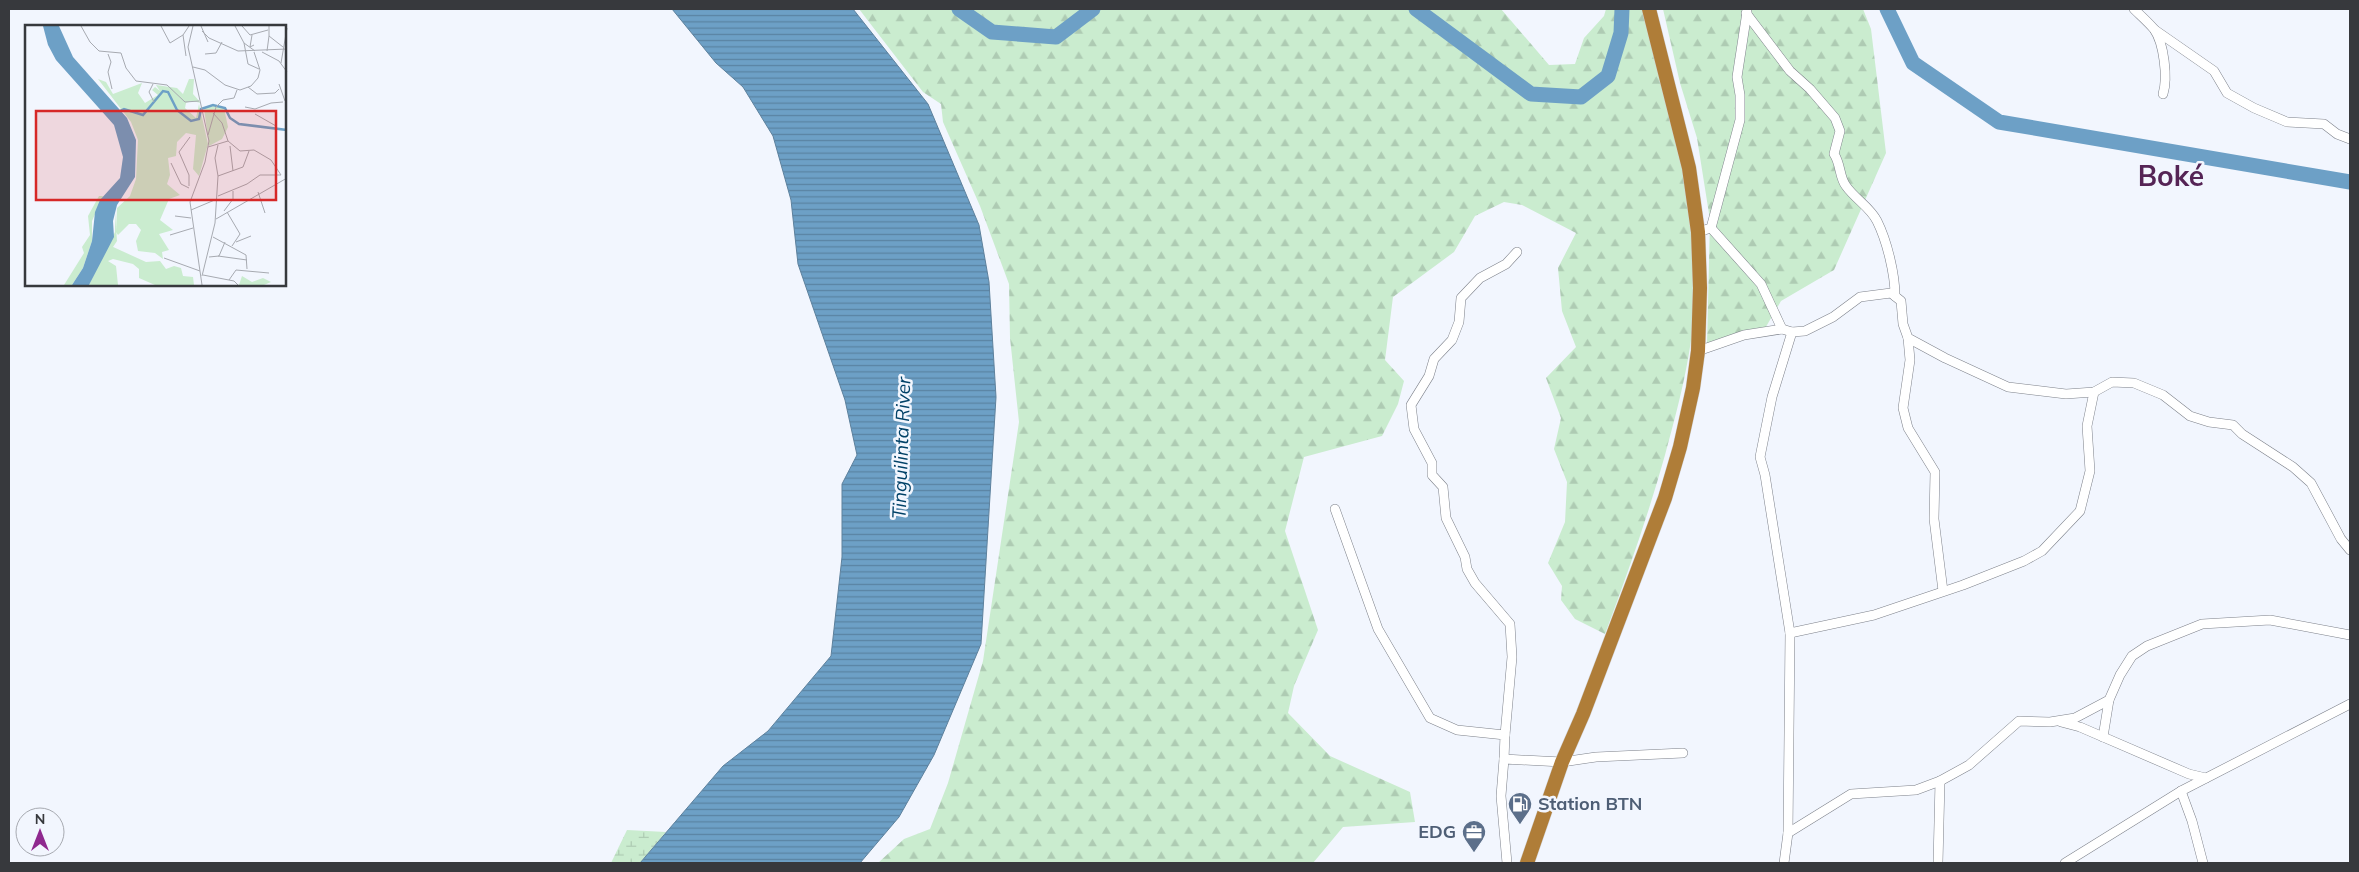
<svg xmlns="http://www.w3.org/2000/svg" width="2359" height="872" viewBox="0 0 2359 872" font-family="Mulish,sans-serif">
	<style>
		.forest { fill: url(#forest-firs) }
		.wetland { fill: url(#wetland-marsh) }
		.water { fill: url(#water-rules); stroke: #5d819d }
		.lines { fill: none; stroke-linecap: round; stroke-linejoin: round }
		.river { stroke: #6da0c6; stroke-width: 15 }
		.minor-casing { stroke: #7d818a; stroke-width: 10 }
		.highway-casing { stroke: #d3d3d4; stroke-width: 15 }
		.minor { stroke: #fff; stroke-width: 9 }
		.highway { stroke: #af7d38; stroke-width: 14 }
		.labels { text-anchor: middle; stroke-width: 5; stroke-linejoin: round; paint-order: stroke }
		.service-label { font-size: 18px; font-weight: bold; fill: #4e5e75; stroke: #f2f6fe; text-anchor: start }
		.water-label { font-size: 19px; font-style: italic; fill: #004167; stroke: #f2f6fe }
		.town-label { font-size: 28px; font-weight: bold; fill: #552455; stroke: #f2f6fe }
		.inset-river { fill: none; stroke: #6da0c6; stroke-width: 2.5 }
		.inset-road { fill: none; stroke: #a7aab1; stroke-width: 1 }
		.view { fill: #d62828; fill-opacity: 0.15; stroke: #d62828; stroke-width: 2.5 }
		.inset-edge { fill: none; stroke: #37393d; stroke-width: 2.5 }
	</style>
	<defs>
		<pattern id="forest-firs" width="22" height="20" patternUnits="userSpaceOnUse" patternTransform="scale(1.25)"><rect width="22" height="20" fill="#caeccf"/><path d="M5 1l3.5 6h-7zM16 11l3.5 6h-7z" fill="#aecbb3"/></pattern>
		<pattern id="wetland-marsh" width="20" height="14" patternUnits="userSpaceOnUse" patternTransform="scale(1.25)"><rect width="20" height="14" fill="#caeccf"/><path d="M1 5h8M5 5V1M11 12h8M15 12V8" fill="none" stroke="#aecbb3"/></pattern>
		<pattern id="water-rules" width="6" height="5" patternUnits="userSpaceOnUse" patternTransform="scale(1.25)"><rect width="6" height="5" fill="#6da0c6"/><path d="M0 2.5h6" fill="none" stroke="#5a83a2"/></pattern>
	</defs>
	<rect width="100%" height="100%" fill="#f2f6fe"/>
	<g class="forest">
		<path d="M 859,9 L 1501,9 L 1549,65 L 1575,64 L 1584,38 L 1604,16 L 1606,9 L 1651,9 C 1667,88 1689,169 1695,250 C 1700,321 1684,387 1665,455 C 1648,516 1627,575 1605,634 L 1575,619 L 1561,600 L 1562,586 L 1548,563 L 1565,522 L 1567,482 L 1554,449 L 1561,418 L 1546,378 L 1576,347 L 1562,311 L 1558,268 L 1576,233 L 1522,205 L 1504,202 L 1475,216 L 1454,252 L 1393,297 L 1385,360 L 1404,381 L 1398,404 L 1382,436 L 1304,457 L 1285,531 L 1318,630 L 1294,686 L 1288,713 L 1330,756 L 1410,792 L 1415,822 L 1343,827 L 1313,863 L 878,863 L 904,839 L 930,829 L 948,783 L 983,661 L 1019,422 L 1010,338 L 1009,284 L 980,206 L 943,122 L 941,104 L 923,92 Z"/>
		<polygon points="1663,9 1863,9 1871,29 1886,153 1834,270 1781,301 1760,337 1707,345 1710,220 1697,138 1680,83"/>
	</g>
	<polygon class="wetland" points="627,830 666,832 640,863 611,863"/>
	<polygon class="water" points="672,9 853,9 928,104 979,225 989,282 996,397 981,644 934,755 899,817 860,863 640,863 723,766 768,731 831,656 842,557 842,484 857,455 845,400 798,264 791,200 773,136 743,87 716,63"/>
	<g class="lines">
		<g class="river">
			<polyline points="959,9 992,32 1056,37 1093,9"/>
			<polyline points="1416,9 1531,94 1581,97 1608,76 1621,33 1622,9"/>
			<polyline points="1887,9 1913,63 1999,122 2350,182"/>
		</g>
		<g class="minor-casing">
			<g id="minor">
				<path d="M 2134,9 C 2140,15 2148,22 2154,29 C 2164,43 2168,78 2163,94"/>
				<path d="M 1746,13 L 1790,71 L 1810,89 L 1835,118 L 1840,131 L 1834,154 C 1841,164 1839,177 1846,186 C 1855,199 1870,207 1877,221 C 1887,241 1895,274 1895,296"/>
				<polyline points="2155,30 2214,71 2227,93 2254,108 2287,122 2324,124 2337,134 2350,139"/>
				<polyline points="1711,228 1761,284 1782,329"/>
				<polyline points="1698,232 1711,228 1740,120 1740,95 1737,77 1747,12"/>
				<polyline points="1908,338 1910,360 1903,408 1908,428 1935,472 1934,519 1943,591"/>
				<polyline points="1698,351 1744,335 1782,329 1792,332 1805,331 1833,317 1860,297 1891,293 1901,301 1903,324 1908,338 1945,358 2008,387 2066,394 2094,392 2112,382 2134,383 2163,395 2190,416 2209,422 2233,425 2242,434 2293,467 2311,483 2341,539 2350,550"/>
				<polyline points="1335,509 1378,629 1430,718 1457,730 1505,735 1504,759"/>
				<polyline points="1790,633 1874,615 1963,585 2024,561 2042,551 2080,511 2090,471 2087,426 2094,392"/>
				<polyline points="2061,722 2080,727 2189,774 2206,778"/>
				<polyline points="1505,735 1512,657 1510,624 1475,583 1467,569 1465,557 1446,518 1443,487 1432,475 1432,463 1414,429 1411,405 1429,376 1434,359 1452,340 1459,322 1461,298 1480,278 1506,264 1517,252"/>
				<polyline points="2103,737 2109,700"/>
				<polyline points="2181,791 2192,821 2203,863"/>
				<polyline points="1788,833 1851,794 1916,790 1940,781 1969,765 2019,721 2050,722 2075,718 2109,700 2120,675 2132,656 2147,646 2202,624 2270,620 2350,635"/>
				<polyline points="1507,863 1501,796 1504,759 1562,762 1596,757 1683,753"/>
				<polyline points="1784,863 1788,833 1790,633 1765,475 1760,457 1772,397 1792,332"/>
				<polyline points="1938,863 1940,781"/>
				<polyline points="2065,863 2181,791 2350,704"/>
			</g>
		</g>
		<g class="highway-casing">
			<polyline id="highway" points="1527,863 1562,762 1583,714 1665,498 1680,447 1693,388 1698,351 1700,288 1698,232 1689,168 1649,9"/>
		</g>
		<use href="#minor" class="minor"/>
		<use href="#highway" class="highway"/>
	</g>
	<defs>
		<g id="fuel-pin" transform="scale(1.25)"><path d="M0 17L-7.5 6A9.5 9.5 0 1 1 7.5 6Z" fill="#5c6f8a" stroke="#f2f6fe"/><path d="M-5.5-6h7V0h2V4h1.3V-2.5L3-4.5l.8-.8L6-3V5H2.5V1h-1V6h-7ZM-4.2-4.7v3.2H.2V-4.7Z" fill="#fff"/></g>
		<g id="office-pin" transform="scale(1.25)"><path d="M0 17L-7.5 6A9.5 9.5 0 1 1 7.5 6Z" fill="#5c6f8a" stroke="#f2f6fe"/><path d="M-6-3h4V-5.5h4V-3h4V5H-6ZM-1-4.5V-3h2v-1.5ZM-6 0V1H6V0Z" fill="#fff"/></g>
	</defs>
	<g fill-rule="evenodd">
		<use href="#fuel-pin" x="1520" y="804"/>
		<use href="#office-pin" x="1474" y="832"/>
	</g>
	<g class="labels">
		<g class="service-label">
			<text x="1538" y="810">Station BTN</text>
			<text x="1456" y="838" text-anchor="end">EDG</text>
		</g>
		<g class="water-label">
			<text transform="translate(901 448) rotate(-88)" y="7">Tinguilinta River</text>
		</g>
		<g class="town-label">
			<text x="2171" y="186">Boké</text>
		</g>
	</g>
	<g transform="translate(25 25)">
		<rect width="261" height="261" fill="#f2f6fe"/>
		<path d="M 86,221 L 121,237 L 135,236 L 141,244 L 149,241 L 156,243 L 158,251 L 168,252 L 169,260 L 130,260 L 114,253 L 114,244 L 108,239 L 88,234 L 83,236 L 91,241 L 93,260 L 65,260 L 77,232 Z" fill="#caeccf"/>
		<path d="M 73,54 L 81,57 L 88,69 L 117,58 L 113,68 L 120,78 L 133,70 L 127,65 L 130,62 L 135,66 L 131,60 L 152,63 L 158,69 L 164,54 L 169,54 L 168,69 L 176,78 L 167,76 L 161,78 L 160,83 L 171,93 L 174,79 L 183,119 L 174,151 L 168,144 L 171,110 L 161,108 L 152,117 L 151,131 L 143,133 L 145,150 L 142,159 L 155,170 L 144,174 L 135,195 L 148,205 L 134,209 L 144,225 L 137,227 L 138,234 L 130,228 L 113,226 L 111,216 L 116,205 L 111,199 L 104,199 L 93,210 L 91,207 L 92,183 L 105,171 L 111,154 L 113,115 L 106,97 ZM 189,81 L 199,83 L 203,102 L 197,114 L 184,121 L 179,83 ZM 217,251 L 227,257 L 238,253 L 246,257 L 239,260 L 214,260 Z" fill="#caeccf"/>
		<path d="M 74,171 L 78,171 L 67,196 L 67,216 L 58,243 L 47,260 L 39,260 L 59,228 L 57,222 L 65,210 L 63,191 ZM 90,187 L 92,216 L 78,237 L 68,260 L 64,260 L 90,207 Z" fill="#caeccf"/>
		<path d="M 18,1 L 34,1 L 48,32 L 102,93 L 111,115 L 110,152 L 92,180 L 88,196 L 89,212 L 64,260 L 47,260 L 58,243 L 67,216 L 70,187 L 75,175 L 95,153 L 98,132 L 89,100 L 31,35 L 23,20 Z" fill="#6da0c6"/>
		<path class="inset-river" d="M 93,87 L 99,84 L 118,90 L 138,66 L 143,67 L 152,85 L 166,96 L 174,94 L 176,84 L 188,80 L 200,83 L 205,93 L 214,99 L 262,105"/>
		<path class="inset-road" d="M 56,1 L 65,17 L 74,26 L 96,28 L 101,43 L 111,56 L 142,60 L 160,77 L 174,76M 136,1 L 145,18 L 158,10 L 164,1M 168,1 L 163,22 L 184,116 L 180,137 L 165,177 L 177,260M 176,1 L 183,17M 210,1 L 219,18 L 230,26M 217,1 L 225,10 L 243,5M 244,1 L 244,11 L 258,22M 177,6 L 184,13 L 213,26 L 262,24M 158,10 L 161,31M 227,10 L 225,22 L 229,20M 219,18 L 223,39 L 234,44M 242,26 L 244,11M 237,27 L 254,36 L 262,47M 83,29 L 86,37 L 83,47 L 87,64M 180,29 L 191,28 L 197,17M 256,38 L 262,3M 168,42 L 180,45 L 200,60 L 215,65 L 226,61 L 233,53 L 235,45 L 229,27M 128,59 L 124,67 L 129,77M 254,59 L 260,76M 223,62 L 232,69 L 250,68 L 254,64M 220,82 L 230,84 L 246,78 L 258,77M 188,88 L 197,98 L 203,116M 230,89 L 251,101M 183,110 L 191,82 L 198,75 L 209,73 L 212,65M 205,121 L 208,146M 183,122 L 203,116 L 215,126 L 229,125 L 246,135 L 256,150M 146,138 L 156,159 L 164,163M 193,151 L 218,142 L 224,126M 164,161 L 164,150 L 154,127 L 165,112M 233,167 L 240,188M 193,171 L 222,159 L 235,150 L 256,150M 166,185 L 192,174M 199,186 L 208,174 L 208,166M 202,187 L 215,209 L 207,221M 150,191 L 166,193M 191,194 L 262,153M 145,210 L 168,203M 188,212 L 221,230 L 222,244M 211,217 L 226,211M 193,231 L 222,235M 184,232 L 194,231 L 200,217M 139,233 L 175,246M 178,250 L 209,256 L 213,260M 177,251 L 190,198 L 193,151 L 190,133 L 193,120M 204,255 L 211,245 L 244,248"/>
		<path class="view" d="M 11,86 L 251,86 L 251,175 L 11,175 Z"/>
		<rect width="261" height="261" class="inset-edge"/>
	</g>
	<rect width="2359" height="872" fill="none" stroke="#37393d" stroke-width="20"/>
	<g transform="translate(40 832)"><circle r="24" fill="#f2f6fe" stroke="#a7aab1"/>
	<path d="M0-4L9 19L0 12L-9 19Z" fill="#8f298f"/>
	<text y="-8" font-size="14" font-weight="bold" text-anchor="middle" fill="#37393d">N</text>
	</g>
</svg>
